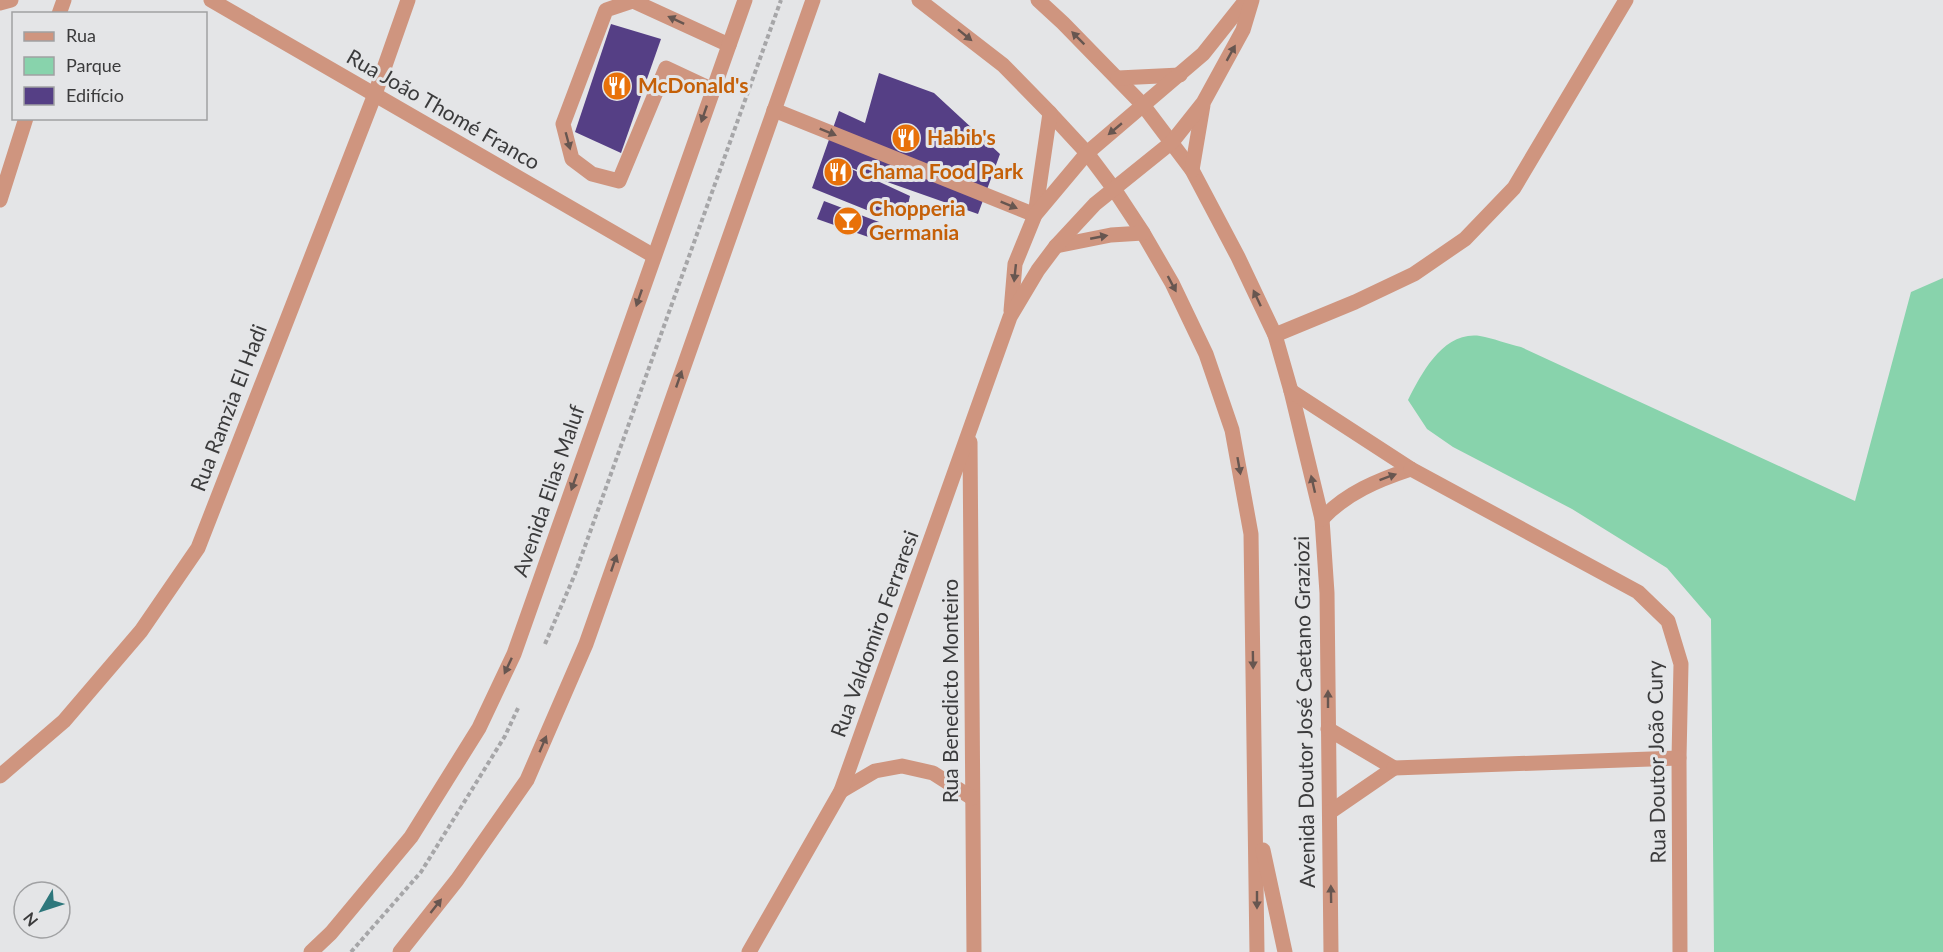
<svg xmlns="http://www.w3.org/2000/svg" width="1943" height="952" viewBox="0 0 1943 952" font-family="Lato,sans-serif">
	<style>
		.green { fill: #88d3ac }
		.building { fill: #553f85 }
		.lines { fill: none; stroke-linecap: round; stroke-linejoin: round }
		.path { stroke: #a6a6a8; stroke-width: 4; stroke-dasharray: 4.5 3; stroke-linecap: butt }
		.minor { stroke: #cf957f; stroke-width: 15 }
		.oneway { fill: #675650 }
		.labels { text-anchor: middle; stroke-width: 6; stroke-linejoin: round; paint-order: stroke }
		.food-label { font-size: 21px; font-weight: bold; fill: #c56008; stroke: #e4e5e7; text-anchor: start }
		.street-label { font-size: 21px; fill: #3b3b3c; stroke: #e4e5e7 }
	</style>
	<rect width="100%" height="100%" fill="#e4e5e7"/>
	<path class="green" d="M 1943,278 L 1943,952 L 1714,952 L 1711,619 L 1667,568 L 1572,509 L 1453,447 L 1427,429 L 1408,400 C 1422,373 1443,331 1480,336 C 1493,338 1507,344 1521,347 L 1855,501 L 1911,292 Z"/>
	<g class="building">
		<polygon points="611,24 661,39 621,153 575,132"/>
		<polygon points="879,73 934,93 1000,154 978,214 890,183 834,161 910,196 906,213 884,217 812,188 839,111 865,123"/>
		<polygon points="824,201 879,222 874,239 817,219"/>
	</g>
	<g class="lines">
		<g class="path">
			<polyline points="545,644 575,574 781,0"/>
			<polyline points="351,952 421,872 505,736 519,706"/>
		</g>
		<g class="minor">
			<polyline points="211,0 654,256"/>
			<polyline points="919,0 1003,65 1050,113 1087,153 1114,189 1143,233 1172,283 1206,354 1232,430 1251,534 1257,952"/>
			<polyline points="1038,0 1063,23 1143,105 1192,170 1238,257 1275,335 1291,391 1322,519 1327,593 1331,952"/>
			<polyline points="0,3 11,0"/>
			<polyline points="59,14 64,0"/>
			<polyline points="1118,78 1180,75"/>
			<polyline points="713,90 666,68 619,181 592,174 572,159 563,124 606,10 633,1 729,45"/>
			<polyline points="774,110 1035,215 1050,113"/>
			<polyline points="1192,170 1203,105"/>
			<polyline points="0,200 26,118"/>
			<polyline points="1056,246 1111,235 1143,233"/>
			<polyline points="1011,311 1015,264 1035,215 1087,153 1203,54 1246,0"/>
			<polyline points="1275,335 1355,302 1414,274 1465,239 1514,188 1626,0"/>
			<path d="M 1291,391 L 1411,469 C 1378,480 1346,493 1322,519"/>
			<polyline points="970,442 974,952"/>
			<polyline points="1411,469 1638,592 1668,621 1681,664 1679,758 1680,952"/>
			<polyline points="1328,729 1394,768 1330,812"/>
			<polyline points="1394,768 1679,758"/>
			<polyline points="0,776 64,721 141,631 198,548 375,94 408,0"/>
			<polyline points="841,791 875,771 902,766 933,773 972,798"/>
			<polyline points="1263,850 1285,952"/>
			<polyline points="311,952 331,933 411,837 479,728 514,654 745,0"/>
			<polyline points="400,952 457,880 527,780 586,644 813,0"/>
			<polyline points="749,952 841,791 1010,317 1038,270 1056,246 1095,204 1172,142 1203,103 1243,30 1252,0"/>
		</g>
	</g>
	<defs><path id="oneway-solid" d="M-6-.8H1V-3.2L6.5 0L1 3.2V.8H-6Z" transform="scale(1.5)"/></defs>
	<g class="oneway">
		<use href="#oneway-solid" transform="translate(676 20) rotate(-155)"/>
		<use href="#oneway-solid" transform="translate(965 35) rotate(39)"/>
		<use href="#oneway-solid" transform="translate(1078 38) rotate(-135)"/>
		<use href="#oneway-solid" transform="translate(1231 53) rotate(-61)"/>
		<use href="#oneway-solid" transform="translate(704 114) rotate(109)"/>
		<use href="#oneway-solid" transform="translate(1115 129) rotate(140)"/>
		<use href="#oneway-solid" transform="translate(828 132) rotate(22)"/>
		<use href="#oneway-solid" transform="translate(568 141) rotate(75)"/>
		<use href="#oneway-solid" transform="translate(1009 205) rotate(22)"/>
		<use href="#oneway-solid" transform="translate(1099 237) rotate(-11)"/>
		<use href="#oneway-solid" transform="translate(1015 273) rotate(96)"/>
		<use href="#oneway-solid" transform="translate(1172 284) rotate(62)"/>
		<use href="#oneway-solid" transform="translate(639 298) rotate(109)"/>
		<use href="#oneway-solid" transform="translate(1257 298) rotate(-115)"/>
		<use href="#oneway-solid" transform="translate(679 379) rotate(-71)"/>
		<use href="#oneway-solid" transform="translate(1239 466) rotate(80)"/>
		<use href="#oneway-solid" transform="translate(1388 477) rotate(-20)"/>
		<use href="#oneway-solid" transform="translate(574 482) rotate(109)"/>
		<use href="#oneway-solid" transform="translate(1313 484) rotate(-103)"/>
		<use href="#oneway-solid" transform="translate(614 563) rotate(-71)"/>
		<use href="#oneway-solid" transform="translate(1253 660) rotate(89)"/>
		<use href="#oneway-solid" transform="translate(508 666) rotate(115)"/>
		<use href="#oneway-solid" transform="translate(1328 699) rotate(-90)"/>
		<use href="#oneway-solid" transform="translate(543 744) rotate(-67)"/>
		<use href="#oneway-solid" transform="translate(1331 894) rotate(-91)"/>
		<use href="#oneway-solid" transform="translate(1257 900) rotate(90)"/>
		<use href="#oneway-solid" transform="translate(436 906) rotate(-52)"/>
	</g>
	<defs>
		<g id="restaurant-disc" transform="scale(1.5)"><circle r="9.5" fill="#e8710a" stroke="#e4e5e7"/><path d="M-5-6h1v4h1v-4h1v4h1v-4h1v5L-1.5 .5V6h-2V.5L-5-1ZM5-6V6H3V1.5H1.5Q1.5-4 5-6Z" fill="#fff"/></g>
		<g id="bar-disc" transform="scale(1.5)"><circle r="9.5" fill="#e8710a" stroke="#e4e5e7"/><path d="M-6-5H6L.8 .8V4.5H3.5V6h-7V4.5H-.8V.8Z" fill="#fff"/></g>
	</defs>
	<g fill-rule="evenodd">
		<use href="#restaurant-disc" x="617" y="86"/>
		<use href="#restaurant-disc" x="906" y="138"/>
		<use href="#restaurant-disc" x="838" y="172"/>
		<use href="#bar-disc" x="848" y="221"/>
	</g>
	<g class="labels">
		<g class="food-label">
			<text x="638" y="93">McDonald's</text>
			<text x="927" y="145">Habib's</text>
			<text x="859" y="179">Chama Food Park</text>
			<text x="869" y="216">Chopperia<tspan x="869" dy="24">Germania</tspan></text>
		</g>
		<g class="street-label">
			<text transform="translate(443 110) rotate(30)" y="7">Rua João Thomé Franco</text>
			<text transform="translate(229 408) rotate(-69)" y="7">Rua Ramzia El Hadi</text>
			<text transform="translate(549 491) rotate(-71)" y="7">Avenida Elias Maluf</text>
			<text transform="translate(875 634) rotate(-70)" y="7">Rua Valdomiro Ferraresi</text>
			<text transform="translate(951 691) rotate(-90)" y="7">Rua Benedicto Monteiro</text>
			<text transform="translate(1305 712) rotate(-91)" y="7">Avenida Doutor José Caetano Graziozi</text>
			<text transform="translate(1657 762) rotate(-91)" y="7">Rua Doutor João Cury</text>
		</g>
	</g>
	<rect x="12" y="12" width="195" height="108" fill="#e4e5e7" stroke="#a0a1a3" stroke-width="1.5"/>
	<rect x="24" y="32" width="30" height="9" fill="#cf957f" stroke="#a0a1a3" stroke-width="1.5"/>
	<text x="66" y="42" font-size="18" fill="#3b3b3c">Rua</text>
	<rect x="24" y="57" width="30" height="18" fill="#88d3ac" stroke="#a0a1a3" stroke-width="1.5"/>
	<text x="66" y="72" font-size="18" fill="#3b3b3c">Parque</text>
	<rect x="24" y="87" width="30" height="18" fill="#553f85" stroke="#a0a1a3" stroke-width="1.5"/>
	<text x="66" y="102" font-size="18" fill="#3b3b3c">Edifício</text>
	<g transform="translate(42 910) rotate(231)"><circle r="28" fill="#e4e5e7" stroke="#a0a1a3" stroke-width="1.5"/>
	<path d="M0-4.5L10 22L0 15L-10 22Z" fill="#2e777c"/>
	<text y="-9" font-size="16" font-weight="bold" text-anchor="middle" fill="#3b3b3c">N</text>
	</g>
</svg>
